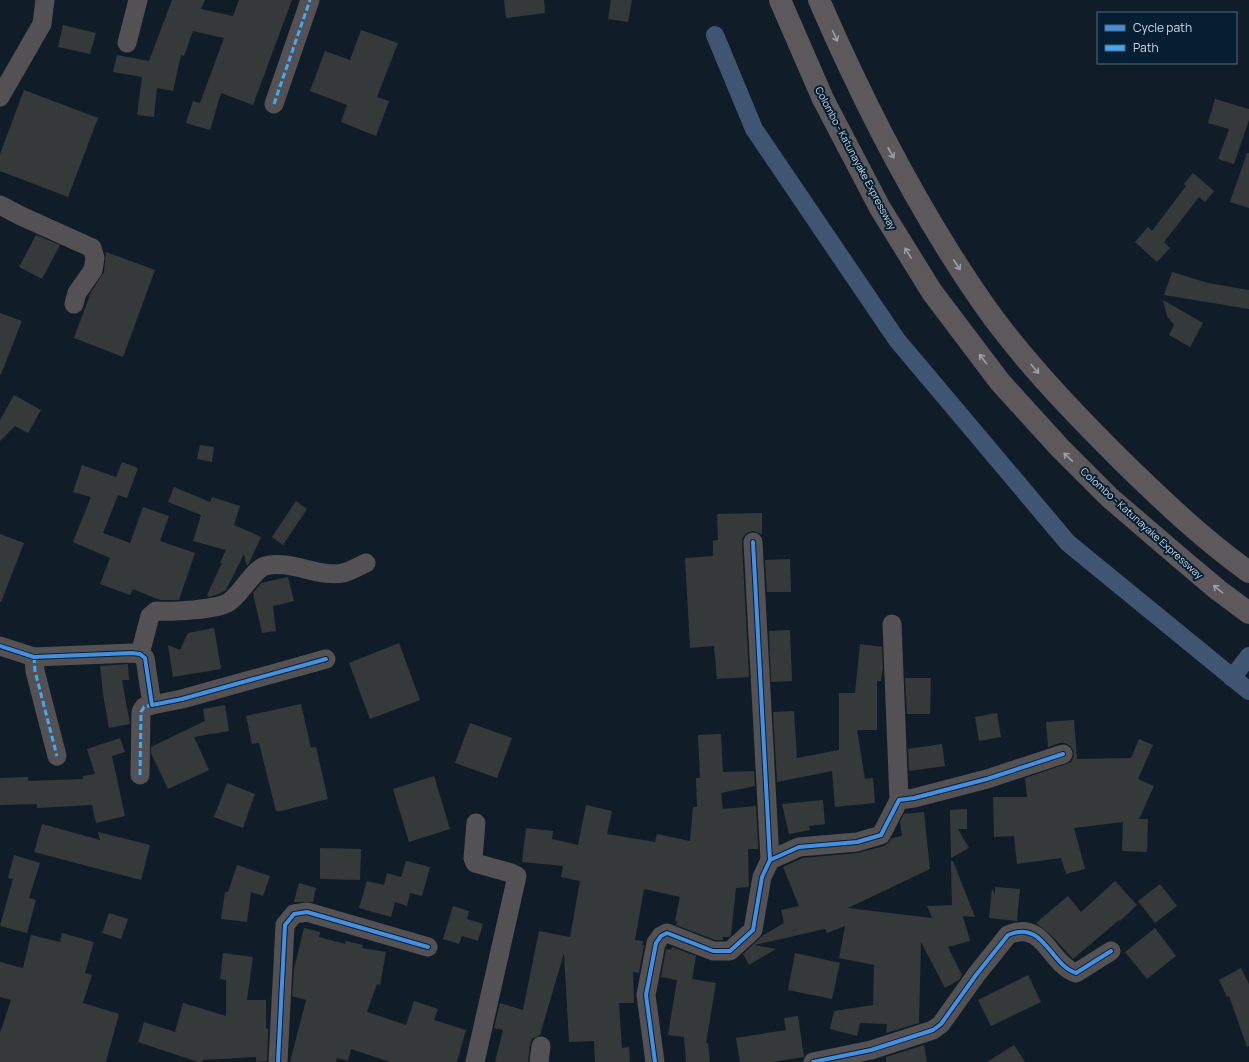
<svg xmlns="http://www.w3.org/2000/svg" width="1249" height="1062" viewBox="0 0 1249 1062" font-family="Manrope,sans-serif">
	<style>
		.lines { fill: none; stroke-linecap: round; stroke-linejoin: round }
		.canal { stroke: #405572; stroke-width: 18 }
		.building { fill: #36393a }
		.street { stroke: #535154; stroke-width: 19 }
		.highway { stroke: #5c585b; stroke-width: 22 }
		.quiet { stroke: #3fa9f5; stroke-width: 3; stroke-dasharray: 6 3; stroke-linecap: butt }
		.cycleway-casing { stroke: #051e32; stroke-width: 6 }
		.cycleway { stroke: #468fdf; stroke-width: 4 }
		.oneway { stroke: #9aa0a9 }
		.labels { text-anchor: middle; stroke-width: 4; stroke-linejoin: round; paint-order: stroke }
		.street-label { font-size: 10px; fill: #ccdbe9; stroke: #051e32 }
	</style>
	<rect width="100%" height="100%" fill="#101d28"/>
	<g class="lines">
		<g class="canal">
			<polyline points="715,35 754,129 897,340 1068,543 1249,691"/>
			<polyline points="1232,678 1249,656"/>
		</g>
	</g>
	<g class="building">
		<polygon points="172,0 205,0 201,9 233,16 239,0 292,0 253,105 221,93 210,130 186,123 193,101 200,103 224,38 193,31 184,56 181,55 173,91 157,88 154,117 137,115 142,77 113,72 117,55 149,61"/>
		<polygon points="504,0 544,0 545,13 506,18"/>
		<polygon points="611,0 632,0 628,22 608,19"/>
		<polygon points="63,25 96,33 90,54 58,47"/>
		<polygon points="361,30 398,43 377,97 389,101 376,136 341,122 347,105 310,91 325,51 350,60"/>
		<polygon points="24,90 98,118 68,197 0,171 0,154"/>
		<polygon points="1215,99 1249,109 1249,120 1234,164 1218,159 1229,129 1208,123"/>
		<polygon points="1247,153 1249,153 1249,208 1230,202"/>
		<polygon points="1193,173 1214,191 1205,202 1199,197 1164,242 1170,248 1157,262 1135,242 1148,227 1152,231 1186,186 1184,184"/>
		<polygon points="36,235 60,245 42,279 19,267"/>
		<polygon points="106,252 155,270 123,357 74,338 91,292 104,272"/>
		<polygon points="1172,272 1208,283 1249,290 1249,309 1164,295"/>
		<polygon points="1163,300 1203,323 1190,347 1169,335 1174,325 1167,316"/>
		<polygon points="0,313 22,321 1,374 0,374"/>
		<polygon points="14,395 41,410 28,433 15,426 0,441 0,420"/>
		<polygon points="200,445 214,447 212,462 197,459"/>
		<polygon points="122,462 138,468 127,498 118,495 103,533 130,543 143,507 169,516 160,541 195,553 179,600 160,600 133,589 130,595 100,584 110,558 73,542 91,497 73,492 82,465 116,477"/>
		<polygon points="174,487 210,502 212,497 240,506 234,525 261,537 248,565 247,566 244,554 226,590 219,594 209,597 207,595 222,563 220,563 226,550 193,541 201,515 168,502"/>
		<polygon points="296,501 307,509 283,545 272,537"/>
		<polygon points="762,513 762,534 753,531 747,533 743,537 742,543 749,677 717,679 714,646 690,648 685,558 713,556 713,541 718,540 717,514"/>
		<polygon points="0,534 24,543 1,602 0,602"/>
		<polygon points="790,559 791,592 767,592 765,560"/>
		<polygon points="288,577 294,601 273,606 276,631 262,633 253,593 261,583"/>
		<polygon points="214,628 221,669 173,677 168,645 180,650 188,633"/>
		<polygon points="790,630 792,681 771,682 769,631"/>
		<polygon points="399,643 420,700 370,719 349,663"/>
		<polygon points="860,644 882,647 883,667 881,681 877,681 877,730 857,730 865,779 873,778 875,803 835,807 832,771 777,782 773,712 794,711 797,758 839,750 839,693 855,693"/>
		<polygon points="128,664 129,680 122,680 130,724 109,728 103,694 100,666"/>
		<polygon points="905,678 931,678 930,714 907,714"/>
		<polygon points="301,704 311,748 316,747 328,799 281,811 276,811 259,743 252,744 246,716"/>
		<polygon points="225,705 229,731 194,737 209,770 168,789 151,753 151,747 205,721 203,709"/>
		<polygon points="997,713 1001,737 979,741 975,717"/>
		<polygon points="1074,720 1077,759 1131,758 1139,739 1153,745 1138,779 1154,786 1139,819 1148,819 1147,852 1122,851 1123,822 1074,828 1085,869 1066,874 1061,858 1017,864 1014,836 994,837 993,797 1027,797 1025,778 1066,764 1071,762 1074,756 1073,750 1070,746 1065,743 1060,743 1048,747 1046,722"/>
		<polygon points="470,723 512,738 497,778 455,763"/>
		<polygon points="721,734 723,772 754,771 755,786 721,793 723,809 756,806 758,845 758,849 748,849 749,887 736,888 731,935 729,937 723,937 723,940 715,940 676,925 677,921 675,921 680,897 644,889 635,940 643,941 642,945 644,945 639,973 633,972 634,1003 619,1003 622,1048 629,1047 630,1062 595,1062 594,1041 569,1042 564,953 540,1035 532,1039 530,1044 528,1062 495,1062 503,1030 494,1028 500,1003 523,1010 539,931 570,937 580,881 561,877 563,866 522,862 526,828 553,831 552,839 578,845 586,805 612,811 607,834 655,842 657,834 690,841 693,807 697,807 696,778 700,778 698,735"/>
		<polygon points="120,738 125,752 112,756 125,816 96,823 92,805 37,808 37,804 0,805 0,778 28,777 28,781 83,779 83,776 95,774 87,749"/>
		<polygon points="942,744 945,766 909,771 908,749"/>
		<polygon points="434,776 450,829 409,842 393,789"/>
		<polygon points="227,783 255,794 243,828 214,817"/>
		<polygon points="823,800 825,824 809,826 810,830 789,834 782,804"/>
		<polygon points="967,809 967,829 958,829 969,848 951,858 950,810"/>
		<polygon points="924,812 930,869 848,908 932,918 927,906 952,905 951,861 953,861 975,917 963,916 970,941 948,947 962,975 959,980 945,988 921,942 919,1023 886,1033 887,1024 860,1023 857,1036 830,1029 834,1011 873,1005 874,965 839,958 845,926 827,933 825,929 754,945 776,949 749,965 743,954 762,936 784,923 781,910 799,906 783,867 803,858 858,853 884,846 888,843 892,838 902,836 900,822 904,814"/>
		<polygon points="42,824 100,840 98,832 150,845 141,880 34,852"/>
		<polygon points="320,848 361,849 360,880 320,879"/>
		<polygon points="14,855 40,863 29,898 36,900 27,933 0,926 13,879 8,878"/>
		<polygon points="406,861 430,867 422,896 410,893 407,906 395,902 391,917 359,908 367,881 384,885 387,873 401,877"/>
		<polygon points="237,865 270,876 263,896 251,892 247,922 221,919 225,892 228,892"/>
		<polygon points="1115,881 1137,905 1120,921 1119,920 1073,959 1053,937 1036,923 1068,896 1081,912"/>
		<polygon points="299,883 316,888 313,902 294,902"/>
		<polygon points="1160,884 1177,906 1155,923 1138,901"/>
		<polygon points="995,887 1020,889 1017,921 989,918 992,889 995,894"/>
		<polygon points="453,906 469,911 467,919 483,924 478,941 462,936 459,944 443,939"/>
		<polygon points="109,913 128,919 121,939 102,933"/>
		<polygon points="304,928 320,932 319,937 345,944 346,941 363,945 362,948 386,952 380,985 377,984 367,1012 406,1025 414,1001 438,1009 434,1020 466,1030 457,1062 390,1062 351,1049 348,1061 337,1058 336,1062 290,1062 306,1000 292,996 294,969"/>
		<polygon points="1155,928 1176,956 1147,979 1125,952"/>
		<polygon points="62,933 94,942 85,973 92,975 83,1003 119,1014 106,1062 0,1062 0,1033 11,1000 0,997 0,962 23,968 31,935 60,942"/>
		<polygon points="672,947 696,956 692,979 716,983 706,1043 708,1043 710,1062 686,1062 684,1037 668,1035 677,980 661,977 666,949 671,950"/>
		<polygon points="223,953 253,957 247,1000 266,1000 266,1029 268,1028 268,1037 267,1061 256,1062 256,1057 203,1060 202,1062 198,1062 138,1042 144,1022 175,1032 183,1003 226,1016 226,980 220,979"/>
		<polygon points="795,953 840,963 832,999 788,990"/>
		<polygon points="1241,968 1249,984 1249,1046 1247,1047 1229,996 1227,997 1219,980"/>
		<polygon points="1028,975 1041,1002 991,1026 978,1000"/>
		<polygon points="798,1016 804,1057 772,1062 740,1062 736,1038 786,1030 784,1018"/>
		<polygon points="924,1045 927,1062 886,1062 886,1057"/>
		<polygon points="1014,1045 1025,1062 987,1062"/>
	</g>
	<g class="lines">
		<g class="street">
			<polyline points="127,43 138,0"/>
			<polyline points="0,97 42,24 45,0"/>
			<polyline points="274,104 310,0"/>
			<polyline points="0,205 21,216 92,248 95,258 93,270 77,293 74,304"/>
			<polyline points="753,542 770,860"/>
			<polyline points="892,624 899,800"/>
			<polyline points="0,646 34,657 132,653 140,654 145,658 152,705 182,699 326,659"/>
			<path d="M 140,654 L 150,616 L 156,611 C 171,612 217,610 229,602 C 240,595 254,569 265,566 C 289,559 319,578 343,573 C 351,571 359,566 366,563"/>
			<polyline points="34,657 35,671 57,756"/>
			<polyline points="140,775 141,712 144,707 152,705"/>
			<polyline points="278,1062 285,925 294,914 307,912 428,947"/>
			<polyline points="475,1062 517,876 511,873 475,863 473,858 476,823"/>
			<polyline points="539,1062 541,1046"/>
			<polyline points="655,1062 646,995 656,943 661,936 667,933 713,951 730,951 753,930 762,877 770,860 799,847 857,842 881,835 899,800 914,798 987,779 1063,754"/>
			<path d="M 813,1062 L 871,1050 L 933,1030 L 941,1024 L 976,975 L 1008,935 C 1044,919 1049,964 1076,973 L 1111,951"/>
		</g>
		<g class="highway">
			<polyline points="780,0 823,99 880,208 932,292 1000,382 1060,448 1109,497 1173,552 1218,590 1249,613"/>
			<path d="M 819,0 C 857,88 900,174 951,255 C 968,282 985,308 1005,333 C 1041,379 1082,421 1123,462 C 1163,501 1204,540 1249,572"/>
		</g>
		<g class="quiet">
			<polyline points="274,104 310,0"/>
			<polyline points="34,657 35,671 57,756"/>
			<polyline points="140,775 141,712 144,707 152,705"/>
		</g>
		<g class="cycleway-casing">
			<g id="cycleway">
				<polyline points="753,542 770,860"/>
				<polyline points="0,646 34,657 132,653 140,654 145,658 152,705 182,699 326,659"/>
				<polyline points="278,1062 285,925 294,914 307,912 428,947"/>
				<polyline points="655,1062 646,995 656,943 661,936 667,933 713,951 730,951 753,930 762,877 770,860 799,847 857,842 881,835 899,800 914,798 987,779 1063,754"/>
				<path d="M 813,1062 L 871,1050 L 933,1030 L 941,1024 L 976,975 L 1008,935 C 1044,919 1049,964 1076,973 L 1111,951"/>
			</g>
		</g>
		<use href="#cycleway" class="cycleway"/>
	</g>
	<defs><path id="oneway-shaft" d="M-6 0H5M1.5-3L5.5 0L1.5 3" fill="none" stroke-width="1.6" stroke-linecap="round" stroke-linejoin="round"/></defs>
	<g class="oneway">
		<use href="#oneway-shaft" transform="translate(835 36) rotate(66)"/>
		<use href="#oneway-shaft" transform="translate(891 153) rotate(61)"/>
		<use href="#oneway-shaft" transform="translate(908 253) rotate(-122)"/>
		<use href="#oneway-shaft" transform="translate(957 265) rotate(57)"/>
		<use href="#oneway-shaft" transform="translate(983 359) rotate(-127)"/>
		<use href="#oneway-shaft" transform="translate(1035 369) rotate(50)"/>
		<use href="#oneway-shaft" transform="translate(1068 457) rotate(-136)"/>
		<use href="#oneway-shaft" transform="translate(1218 589) rotate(-141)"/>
	</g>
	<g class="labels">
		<g class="street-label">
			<text transform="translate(856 158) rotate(62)" y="4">Colombo - Katunayake Expressway</text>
			<text transform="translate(1142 523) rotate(42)" y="4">Colombo - Katunayake Expressway</text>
		</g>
	</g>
	<rect x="1097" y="12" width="140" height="52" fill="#051e32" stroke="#556a7b"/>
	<rect x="1105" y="25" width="20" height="6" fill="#468fdf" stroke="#556a7b"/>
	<text x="1133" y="32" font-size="12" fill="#ccdbe9">Cycle path</text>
	<rect x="1105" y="45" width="20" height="6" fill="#3fa9f5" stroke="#556a7b"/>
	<text x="1133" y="52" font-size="12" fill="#ccdbe9">Path</text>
</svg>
